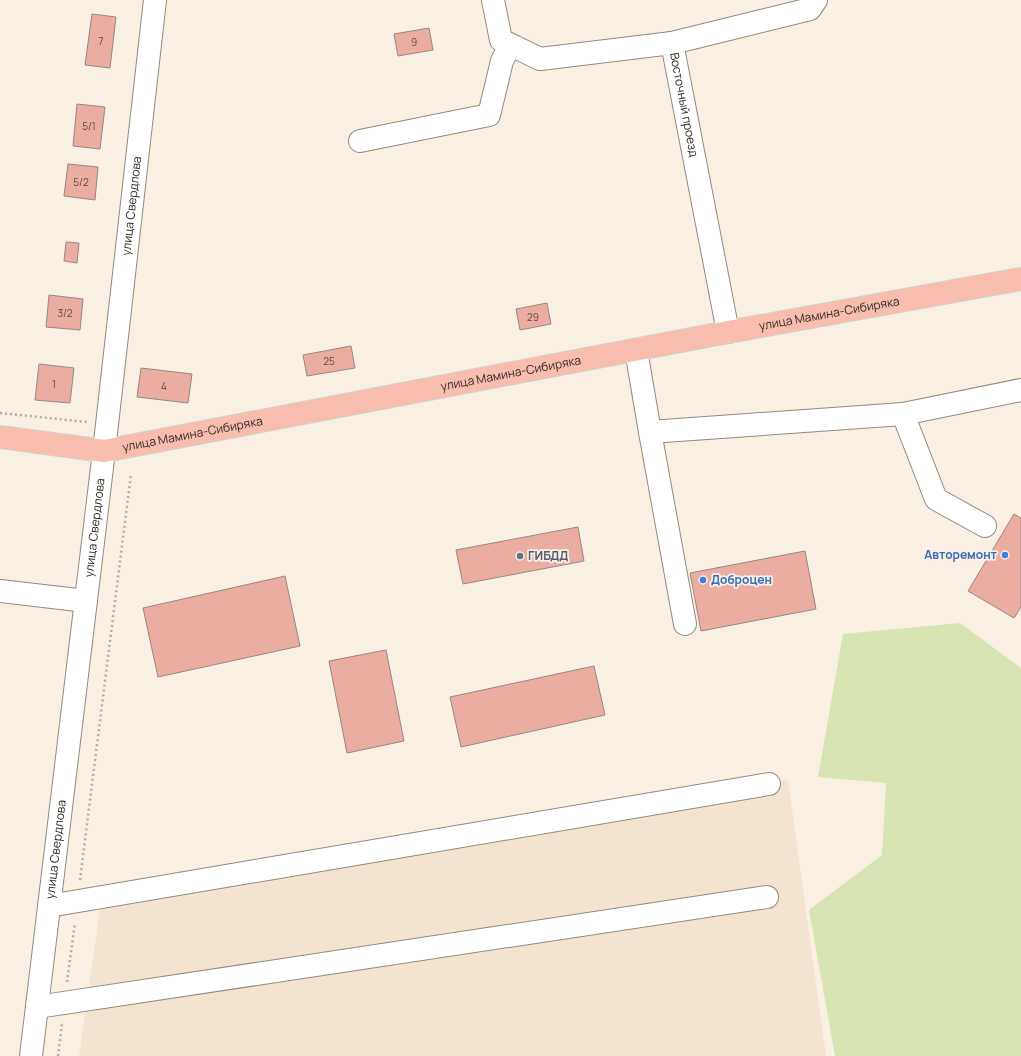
<svg xmlns="http://www.w3.org/2000/svg" width="1021" height="1056" viewBox="0 0 1021 1056" font-family="Manrope,sans-serif">
	<style>
		.industrial { fill: #f3e4d1 }
		.green { fill: #d8e5b2 }
		.building { fill: #ebaca1; stroke: #988886 }
		.lines { fill: none; stroke-linecap: round; stroke-linejoin: round }
		.minor-casing { stroke: #928a7e; stroke-width: 24 }
		.major-casing { stroke: #d1d0cf; stroke-width: 24 }
		.path { stroke: #b6aea4; stroke-width: 2.5; stroke-dasharray: 2 3; stroke-linecap: butt }
		.minor { stroke: #fff; stroke-width: 22 }
		.major { stroke: #f9bdae; stroke-width: 22 }
		.shop-dot { fill: #3f7fe0; stroke: #f9efe2; stroke-width: 1.5 }
		.service-dot { fill: #5c6f8a; stroke: #f9efe2; stroke-width: 1.5 }
		.labels { text-anchor: middle; stroke-width: 3.5; stroke-linejoin: round; paint-order: stroke }
		.number-label { font-size: 10px; fill: #5e4b45 }
		.street-label { font-size: 12px; fill: #2f2b26; stroke: #f9efe2 }
		.shop-label { font-size: 12px; font-weight: bold; fill: #366cbe; stroke: #f9efe2; text-anchor: end }
		.service-label { font-size: 12px; font-weight: bold; fill: #4e5e75; stroke: #f9efe2; text-anchor: start }
	</style>
	<rect width="100%" height="100%" fill="#f9efe2"/>
	<polygon class="industrial" points="788,780 826,1056 79,1056 100,910"/>
	<polygon class="green" points="960,623 1021,668 1021,1056 835,1056 809,910 882,855 886,783 818,777 843,634"/>
	<g class="building">
		<polygon points="92,14 116,17 110,68 85,65"/>
		<polygon points="429,28 433,50 398,56 394,34"/>
		<polygon points="77,104 105,107 100,149 73,146"/>
		<polygon points="68,164 98,167 95,200 64,196"/>
		<polygon points="66,242 79,243 77,263 64,261"/>
		<polygon points="49,295 83,299 80,330 46,327"/>
		<polygon points="547,303 551,324 520,330 516,309"/>
		<polygon points="351,346 355,368 307,376 303,355"/>
		<polygon points="39,364 74,368 70,403 35,400"/>
		<polygon points="141,368 192,374 188,403 137,397"/>
		<polygon points="1014,514 1021,518 1021,607 1014,618 968,591"/>
		<polygon points="578,527 584,561 463,584 456,550"/>
		<polygon points="805,551 816,609 701,631 690,573"/>
		<polygon points="285,576 300,646 158,677 143,608"/>
		<polygon points="386,650 404,741 347,753 329,661"/>
		<polygon points="594,666 605,715 461,747 450,697"/>
	</g>
	<g class="lines">
		<g class="minor-casing">
			<g id="minor">
				<path id="s1" d="M 493,0 L 501,40 L 540,59 L 672,43 L 728,332"/>
				<polyline points="672,43 810,9 816,0"/>
				<polyline points="360,141 489,115 502,61 510,45"/>
				<polyline points="636,350 650,432 903,414 1021,390"/>
				<polyline points="903,414 936,499 985,526"/>
				<polyline points="650,432 685,624"/>
				<polyline points="0,591 86,601"/>
				<polyline points="49,906 769,784"/>
				<polyline points="37,1007 767,897"/>
				<path id="s2" d="M 31,1056 L 104,451 L 155,0"/>
			</g>
		</g>
		<g class="major-casing">
			<g id="major">
				<path id="s3" d="M 0,437 L 104,451 L 728,332 L 1021,279"/>
			</g>
		</g>
		<g class="path">
			<polyline points="0,413 87,422"/>
			<polyline points="80,880 131,474"/>
			<polyline points="67,982 75,923"/>
			<polyline points="58,1056 62,1024"/>
		</g>
		<use href="#minor" class="minor"/>
		<use href="#major" class="major"/>
	</g>
	<g class="shop-dot">
		<circle cx="1005" cy="555" r="4"/>
		<circle cx="703" cy="580" r="4"/>
	</g>
	<circle class="service-dot" cx="520" cy="556" r="4"/>
	<g class="labels">
		<g class="number-label">
			<text x="101" y="45">7</text>
			<text x="414" y="46">9</text>
			<text x="89" y="130">5/1</text>
			<text x="81" y="186">5/2</text>
			<text x="65" y="317">3/2</text>
			<text x="533" y="321">29</text>
			<text x="329" y="365">25</text>
			<text x="54" y="388">1</text>
			<text x="164" y="390">4</text>
		</g>
		<g class="street-label">
			<text dy="4" stroke="none"><textPath href="#s1" startOffset="280">Восточный проезд</textPath></text>
			<text dy="4" stroke="none"><textPath href="#s2" startOffset="856">улица Свердлова</textPath></text>
			<text dy="4" stroke="none"><textPath href="#s3" startOffset="843">улица Мамина-Сибиряка</textPath></text>
			<text dy="4" stroke="none"><textPath href="#s3" startOffset="519">улица Мамина-Сибиряка</textPath></text>
			<text dy="4" stroke="none"><textPath href="#s3" startOffset="195">улица Мамина-Сибиряка</textPath></text>
			<text dy="4" stroke="none"><textPath href="#s2" startOffset="532">улица Свердлова</textPath></text>
			<text dy="4" stroke="none"><textPath href="#s2" startOffset="208">улица Свердлова</textPath></text>
		</g>
		<g class="shop-label">
			<text x="997" y="559">Авторемонт</text>
			<text x="711" y="584" text-anchor="start">Доброцен</text>
		</g>
		<g class="service-label">
			<text x="528" y="560">ГИБДД</text>
		</g>
	</g>
</svg>
